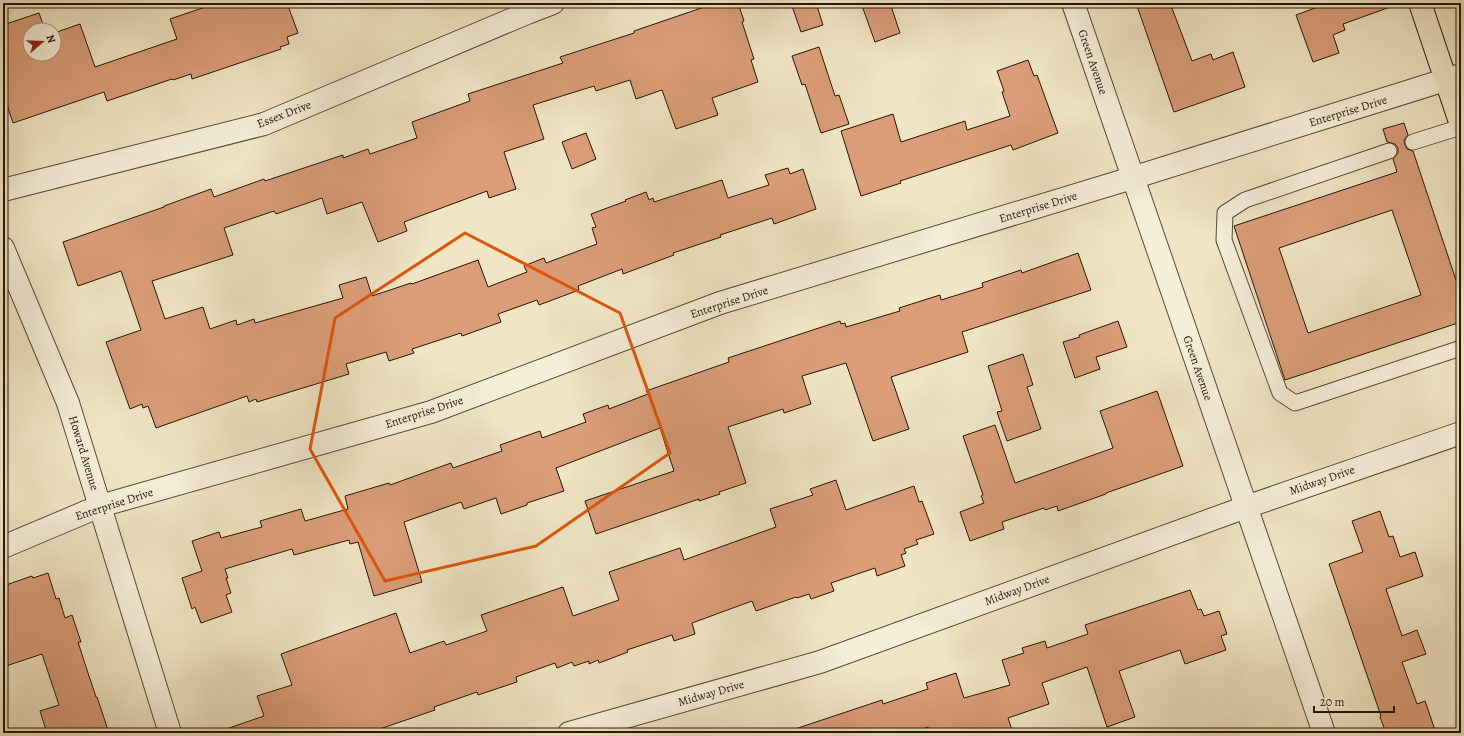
<svg xmlns="http://www.w3.org/2000/svg" width="1464" height="736" viewBox="0 0 1464 736" font-family="Alegreya,serif">
	<style>
		.building { fill: #da9d78; stroke: #271501; fill-rule: evenodd }
		.lines { fill: none; stroke-linecap: round; stroke-linejoin: round }
		.lane-casing { stroke: #594932; stroke-width: 17 }
		.street-casing { stroke: #594932; stroke-width: 24 }
		.primary-casing { stroke: #271501; stroke-width: 24 }
		.lane { stroke: #f5eed9; stroke-width: 15 }
		.street { stroke: #f5eed9; stroke-width: 22 }
		.primary { stroke: #f0e5c4; stroke-width: 22 }
		.marked { fill: none; stroke: #de560b; stroke-width: 3; stroke-linejoin: round }
		.labels { text-anchor: middle; stroke-width: 3.5; stroke-linejoin: round; paint-order: stroke }
		.street-label { font-size: 12px; fill: #271501; stroke: #f5eed9 }
	</style>
	<rect width="100%" height="100%" fill="#f0e5c4"/>
	<filter id="stains"><feTurbulence type="fractalNoise" baseFrequency=".005" numOctaves="4"/><feColorMatrix values="0 0 0 0 .2 0 0 0 0 .09 0 0 0 0 .02 0 0 0 .5 -.17"/></filter>
	<radialGradient id="worn" r=".72"><stop offset=".6" stop-color="#630" stop-opacity="0"/><stop offset="1" stop-color="#630" stop-opacity=".3"/></radialGradient>
	<g class="building">
		<polygon points="217,3 287,3 298,33 287,37 289,44 280,47 281,49 192,79 191,74 173,80 172,79 107,101 104,92 13,123 3,93 3,25 39,13 45,30 30,30 30,54 54,54 54,33 80,24 95,67 177,39 170,19"/>
		<polygon points="716,3 738,3 744,21 742,22 754,59 751,60 758,82 712,98 718,115 676,129 662,90 636,99 630,80 596,91 594,86 533,105 544,139 504,152 516,189 489,198 487,191 404,222 407,231 378,242 362,202 327,214 322,198 276,214 274,211 224,228 233,255 152,281 165,319 203,307 210,329 236,320 237,325 254,319 255,323 343,298 339,285 366,277 372,296 411,283 412,284 478,260 488,287 527,272 524,266 544,258 546,263 597,244 592,228 596,227 591,214 626,201 625,200 646,192 649,200 653,198 654,202 722,180 728,198 769,185 765,175 788,168 790,174 803,169 816,209 774,224 772,218 720,235 721,237 673,253 674,255 623,274 622,269 578,286 579,290 539,305 537,300 498,314 501,322 462,336 461,333 412,349 414,353 389,361 386,352 346,364 349,374 257,402 256,399 249,402 247,396 156,428 148,406 143,408 142,404 130,409 106,342 141,330 121,271 78,286 63,242 164,207 164,206 211,189 214,197 264,179 265,181 343,155 343,158 368,149 370,154 417,138 412,122 470,101 468,94 563,63 560,57 634,33 634,31"/>
		<polygon points="791,3 816,3 823,25 801,32"/>
		<polygon points="861,3 890,3 900,33 875,42"/>
		<polygon points="1136,3 1170,3 1192,61 1211,54 1213,60 1233,52 1245,87 1174,112"/>
		<polygon points="1317,3 1392,3 1393,6 1343,24 1345,30 1333,35 1339,53 1313,62 1296,15 1318,7"/>
		<polygon points="819,47 835,96 839,95 849,124 821,133 805,84 802,85 792,56"/>
		<polygon points="1028,60 1034,76 1037,75 1058,133 1013,150 1011,145 900,181 901,183 861,196 841,131 893,114 901,142 965,121 967,130 1010,116 1002,92 1004,91 997,71"/>
		<path d="M 1404,123 L 1408,135 L 1404,140 L 1405,145 L 1407,149 L 1413,151 L 1461,295 L 1461,322 L 1285,380 L 1234,226 L 1397,172 L 1393,159 L 1398,153 L 1398,148 L 1395,144 L 1387,142 L 1383,129 ZM 1392,210 L 1421,295 L 1308,333 L 1279,248 Z"/>
		<polygon points="586,133 596,159 572,169 562,142"/>
		<polygon points="1078,253 1091,290 962,332 968,352 891,377 909,429 873,441 846,363 802,376 811,404 784,413 783,409 728,427 746,483 719,492 720,494 699,501 699,499 596,534 585,501 674,471 660,428 556,468 564,491 527,503 527,505 501,514 496,498 464,509 461,502 404,522 422,582 374,596 358,542 350,544 349,540 294,555 292,549 225,569 228,578 226,578 231,593 226,595 232,612 201,623 195,607 192,609 182,578 202,571 192,541 219,532 221,538 262,527 260,521 301,509 305,521 348,509 345,496 389,483 390,485 451,463 453,468 502,451 500,445 540,431 542,438 586,422 583,414 608,405 609,409 648,394 646,391 729,362 728,358 840,321 841,324 845,323 846,327 900,311 899,308 940,295 941,300 983,287 982,283 1021,270 1022,273"/>
		<polygon points="1118,321 1127,347 1096,357 1100,369 1075,378 1063,342 1080,337 1079,335"/>
		<polygon points="1023,354 1033,385 1027,387 1041,429 1007,441 997,412 1002,411 988,366"/>
		<polygon points="1157,391 1183,466 1106,493 1106,494 1058,511 1057,506 1045,510 1044,508 1002,522 1004,529 970,541 960,512 984,503 981,496 983,495 963,436 995,425 1015,483 1113,448 1100,411"/>
		<polygon points="836,480 846,510 914,486 919,502 922,501 934,534 916,540 918,544 904,549 906,553 901,555 905,566 877,576 875,568 831,583 834,591 811,599 809,594 797,598 796,597 756,611 752,601 692,623 695,634 674,641 672,635 627,650 628,652 599,663 598,660 589,664 589,661 574,666 572,662 557,668 555,663 516,677 517,682 478,695 477,692 434,707 435,710 368,733 227,733 226,729 264,716 257,696 292,685 281,654 396,613 410,653 444,641 446,645 487,631 481,615 563,587 573,616 619,600 609,572 680,548 684,560 776,527 770,509 813,495 810,489"/>
		<polygon points="1380,511 1389,537 1393,536 1400,557 1415,552 1423,576 1386,589 1402,636 1417,630 1426,654 1402,662 1417,704 1425,701 1436,733 1386,733 1380,717 1381,716 1329,564 1363,552 1352,521"/>
		<polygon points="48,573 56,599 59,598 65,618 72,615 81,642 78,642 86,667 96,697 97,697 109,733 47,733 40,711 59,705 42,654 3,667 3,586 32,576 33,578"/>
		<polygon points="1190,590 1198,610 1201,609 1204,616 1219,611 1227,634 1221,636 1226,650 1185,664 1180,650 1119,671 1135,717 1107,727 1087,667 1042,683 1049,704 1008,718 1013,733 930,733 928,727 911,733 795,733 795,729 882,700 883,704 928,689 926,683 956,673 964,698 1010,685 1002,660 1024,653 1022,648 1045,641 1047,648 1088,634 1085,625"/>
	</g>
	<g class="lines">
		<g class="lane-casing">
			<g id="lane">
				<polyline points="1413,142 1461,127"/>
				<polyline points="1389,151 1245,200 1225,213 1224,240 1280,393 1295,403 1461,348"/>
			</g>
		</g>
		<g class="street-casing">
			<g id="street">
				<polyline points="1073,3 1324,733"/>
				<polyline points="3,190 264,124 527,13 553,3"/>
				<polyline points="3,248 68,403 170,733"/>
				<polyline points="3,547 100,506 431,412 720,303 1132,178 1461,75"/>
				<polyline points="569,733 820,662 1246,507 1461,433"/>
			</g>
		</g>
		<g class="primary-casing">
			<polyline id="primary" points="1420,3 1461,125"/>
		</g>
		<use href="#lane" class="lane"/>
		<use href="#street" class="street"/>
		<use href="#primary" class="primary"/>
	</g>
	<path class="marked" d="M 465,233 L 620,313 L 670,453 L 536,546 L 385,581 L 310,449 L 335,318 Z"/>
	<g class="labels">
		<g class="street-label">
			<text transform="translate(1093 62) rotate(71)" y="4">Green Avenue</text>
			<text transform="translate(1348 111) rotate(-17)" y="4">Enterprise Drive</text>
			<text transform="translate(284 114) rotate(-21)" y="4">Essex Drive</text>
			<text transform="translate(1038 207) rotate(-17)" y="4">Enterprise Drive</text>
			<text transform="translate(729 302) rotate(-18)" y="4">Enterprise Drive</text>
			<text transform="translate(1198 368) rotate(71)" y="4">Green Avenue</text>
			<text transform="translate(424 412) rotate(-18)" y="4">Enterprise Drive</text>
			<text transform="translate(84 453) rotate(73)" y="4">Howard Avenue</text>
			<text transform="translate(1322 480) rotate(-19)" y="4">Midway Drive</text>
			<text transform="translate(114 504) rotate(-18)" y="4">Enterprise Drive</text>
			<text transform="translate(1017 590) rotate(-20)" y="4">Midway Drive</text>
			<text transform="translate(711 693) rotate(-16)" y="4">Midway Drive</text>
		</g>
	</g>
	<rect width="1464" height="736" fill="none" stroke="#f0e5c4" stroke-width="16"/>
	<rect x="4" y="4" width="1456" height="728" fill="none" stroke="#271501" stroke-width="2"/>
	<rect x="8" y="8" width="1448" height="720" fill="none" stroke="#271501"/>
	<g transform="translate(42 42) rotate(71)"><circle r="19" fill="#f5eed9" stroke="#a39783"/>
	<path d="M0-3L7 15L0 10L-7 15Z" fill="#8f2418"/>
	<text y="-6" font-size="11" font-weight="bold" text-anchor="middle" fill="#271501">N</text>
	</g>
	<path d="M1314 706v6h80v-6" fill="none" stroke="#271501" stroke-width="2"/>
	<text x="1320" y="706" font-size="12" fill="#271501" stroke="#f5eed9" stroke-width="3" paint-order="stroke">20 m</text>
	<rect width="100%" height="100%" filter="url(#stains)"/>
	<rect width="100%" height="100%" fill="url(#worn)"/>
</svg>
